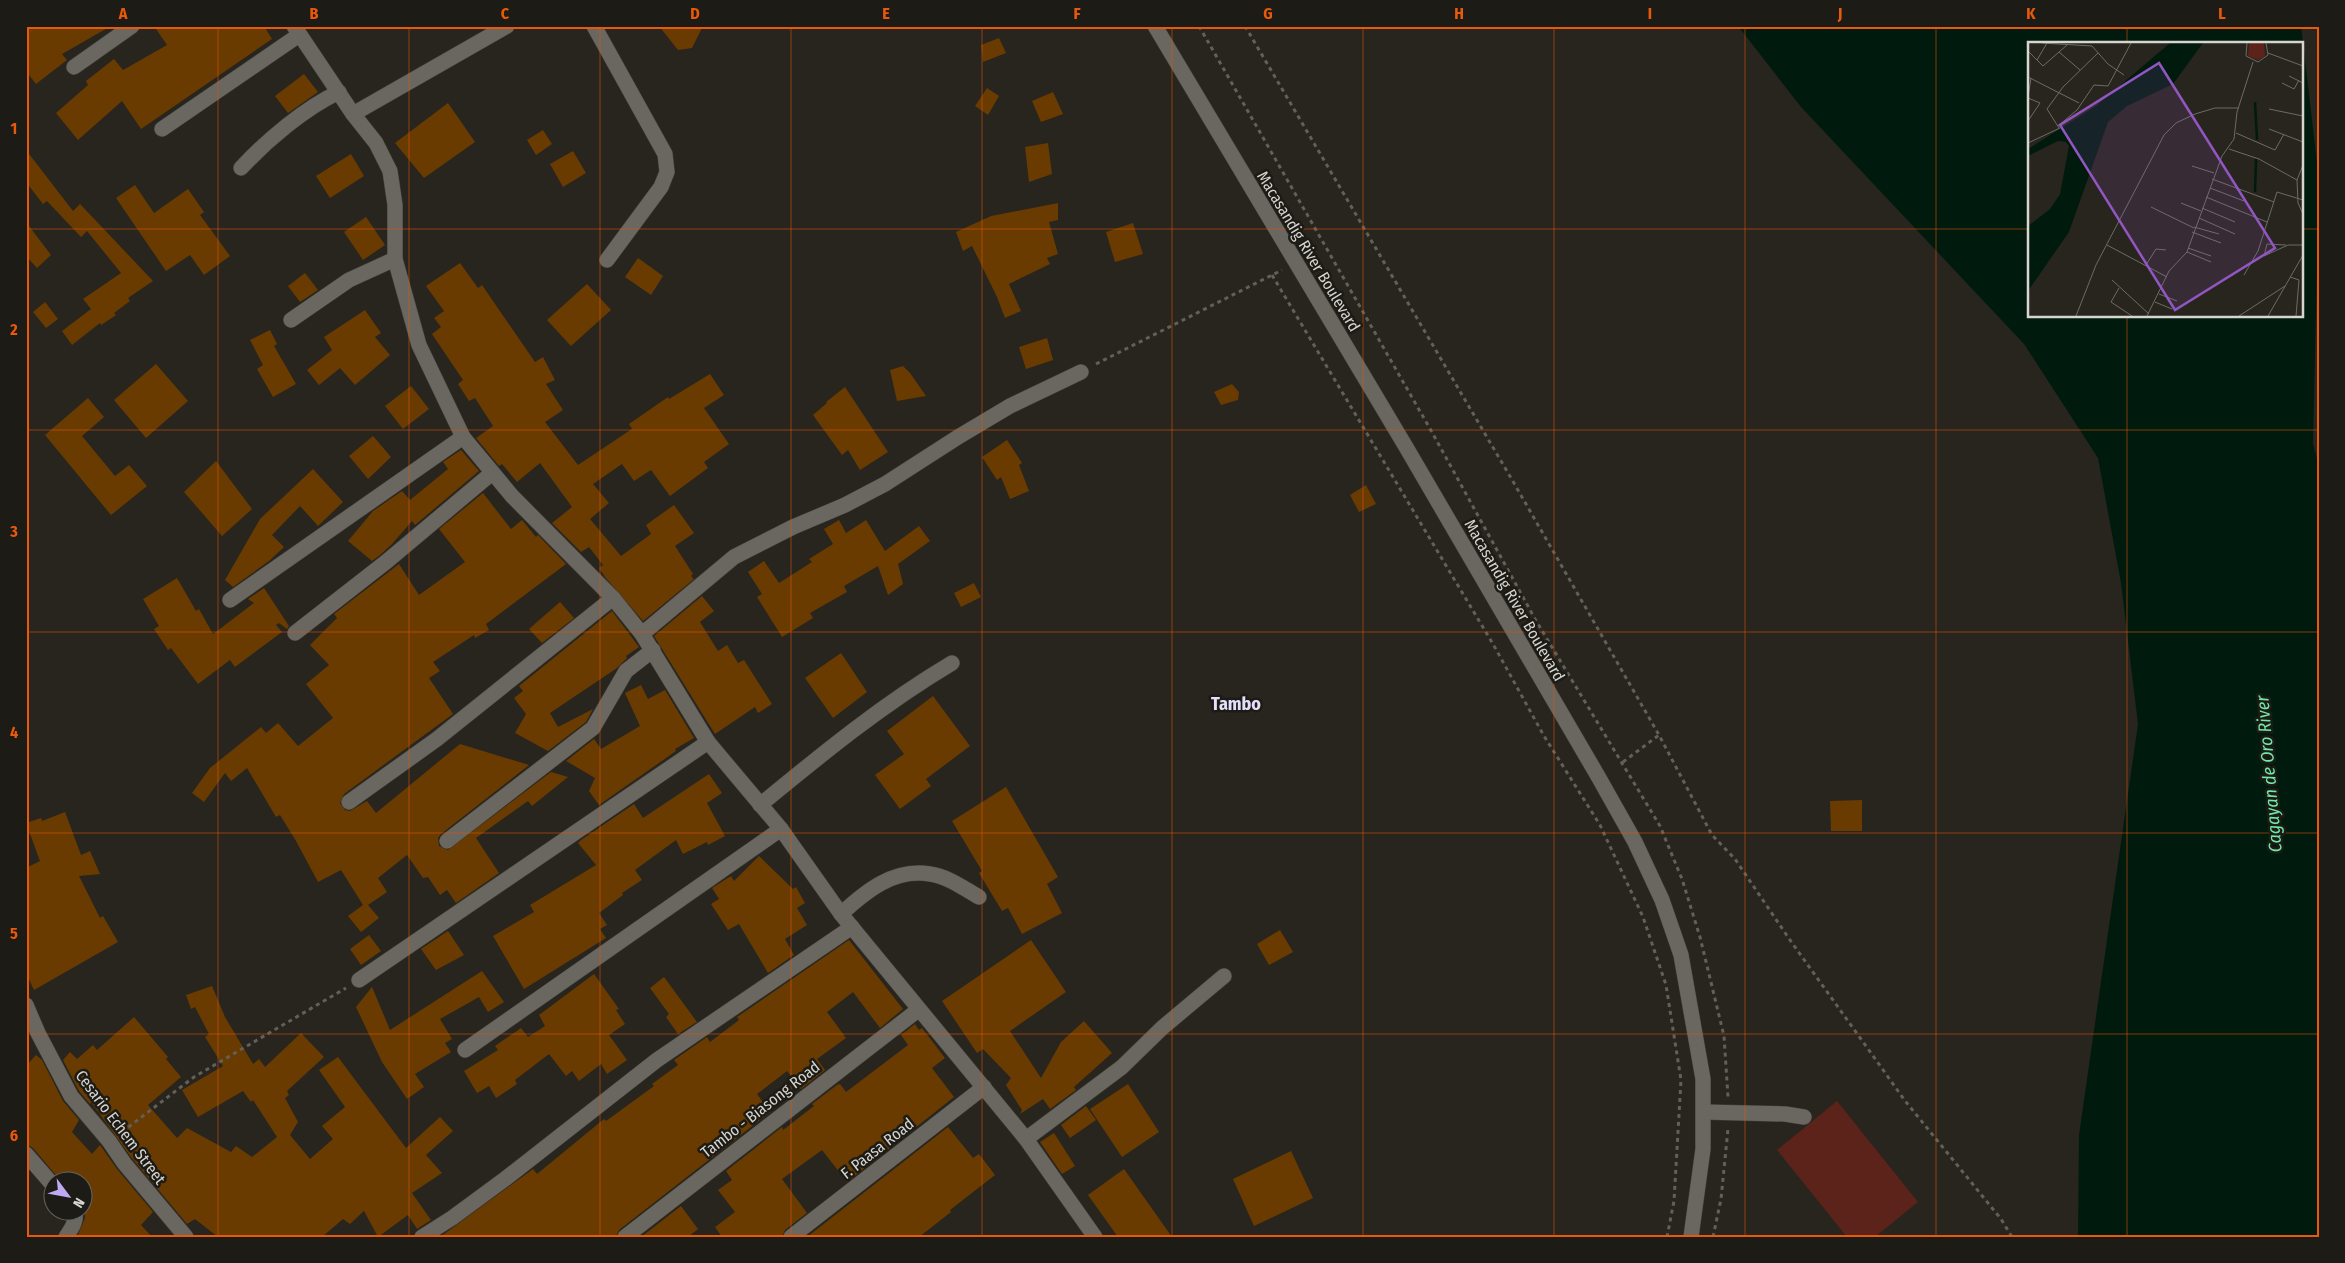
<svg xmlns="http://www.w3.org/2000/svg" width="2345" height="1263" viewBox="0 0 2345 1263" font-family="'Fira Sans Condensed',sans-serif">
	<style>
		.green { fill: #5c231a }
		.water { fill: #001b0d; fill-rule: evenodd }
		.building { fill: #6a3b00 }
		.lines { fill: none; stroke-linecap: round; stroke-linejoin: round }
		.minor-casing { stroke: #43423c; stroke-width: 16 }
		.path { stroke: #616059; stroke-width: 3; stroke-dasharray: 4 4; stroke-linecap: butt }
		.minor { stroke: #696760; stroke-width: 15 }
		.grid { fill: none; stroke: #e8590c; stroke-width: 1; stroke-opacity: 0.55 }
		.labels { text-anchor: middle; stroke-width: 5; stroke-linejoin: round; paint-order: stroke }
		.street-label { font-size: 16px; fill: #d6d5d0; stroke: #1d1b15 }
		.neighbourhood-label { font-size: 18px; font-weight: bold; fill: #e6dffc; stroke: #1d1b15 }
		.water-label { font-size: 18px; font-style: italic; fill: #70e9a8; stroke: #1d1b15 }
		.inset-river { fill: none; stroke: #001b0d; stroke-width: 2.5 }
		.inset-road { fill: none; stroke: #6d6b65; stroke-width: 1 }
		.view { fill: #9256c3; fill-opacity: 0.15; stroke: #9256c3; stroke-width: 2.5 }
		.inset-edge { fill: none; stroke: #d6d5d0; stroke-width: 2.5 }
		.neatline { fill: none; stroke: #e8590c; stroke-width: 2 }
		.grid-label { font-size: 16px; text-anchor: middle; font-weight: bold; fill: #e8590c }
	</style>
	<rect width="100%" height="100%" fill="#27251e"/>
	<polygon class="green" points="1837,1101 1918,1202 1875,1237 1847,1237 1777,1150"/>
	<path class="water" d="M 1738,26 L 2301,26 L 2319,180 L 2313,444 L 2319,466 L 2319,1237 L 2078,1237 L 2079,1135 L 2138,724 L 2121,583 L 2098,458 L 2024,344 L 1801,107 ZM 2029,44 L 2301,44 L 2301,316 L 2029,316 Z"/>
	<g class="building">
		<polygon points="26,26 111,26 62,54 67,60 36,84 26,71"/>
		<polygon points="154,26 264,26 272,39 141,129 122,101 78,140 56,113 88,85 86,81 114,59 123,70 167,45"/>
		<polygon points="659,26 703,26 692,48 678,50"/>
		<polygon points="999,38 1006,53 983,62 981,45"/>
		<polygon points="304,74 318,92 288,113 275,96"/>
		<polygon points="987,88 999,96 988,115 975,106"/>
		<polygon points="1053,92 1063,114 1041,122 1032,101"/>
		<polygon points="448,103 475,142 424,178 395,143"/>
		<polygon points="543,130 552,144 536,155 527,140"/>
		<polygon points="1048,143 1052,174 1029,182 1025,147"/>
		<polygon points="26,150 73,211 80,204 153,281 128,298 130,301 114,313 116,315 101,325 100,323 72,345 62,331 91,309 83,299 121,273 87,231 81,237 47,201 43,204 26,182"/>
		<polygon points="573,151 586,173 563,187 550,164"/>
		<polygon points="351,154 364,176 330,198 316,176"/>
		<polygon points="135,185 154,213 188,189 204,212 200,215 230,256 204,275 190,255 166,271 116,198"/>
		<polygon points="1058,203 1058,220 1049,222 1058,254 1047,258 1050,264 1009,284 1021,311 1005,318 997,297 972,246 963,251 956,232 991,216"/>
		<polygon points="366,217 385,245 363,260 344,232"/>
		<polygon points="26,222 51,255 37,268 26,256"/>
		<polygon points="1133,223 1143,254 1115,262 1106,232"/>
		<polygon points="638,258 663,276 651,295 625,277"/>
		<polygon points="460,263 478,288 482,285 535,362 543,357 555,380 546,384 563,410 545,422 578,465 632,429 629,424 668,397 669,399 710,374 724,395 704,408 729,444 704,462 708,468 670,496 651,470 634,481 622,464 593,484 609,503 590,519 621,556 651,534 646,525 674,505 694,533 675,546 693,574 691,576 694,579 643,621 605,577 599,568 603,565 589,547 581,552 552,523 572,507 540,463 517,482 502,464 499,466 476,438 493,426 475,398 469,401 458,384 463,380 432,334 441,327 434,318 444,311 426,286"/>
		<polygon points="305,273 318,290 300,302 288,286"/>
		<polygon points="587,284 611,310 571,346 547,320"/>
		<polygon points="45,302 58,319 46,328 33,312"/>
		<polygon points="365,310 381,333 375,337 390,355 355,385 340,368 319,385 307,370 332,350 324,337"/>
		<polygon points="270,330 277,344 274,346 296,384 273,397 257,369 263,365 250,340"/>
		<polygon points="1047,338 1053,360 1026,369 1019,347"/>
		<polygon points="156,364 188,401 146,438 114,400"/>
		<polygon points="903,366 910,373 926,396 897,401 890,370"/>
		<polygon points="1232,384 1239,392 1238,400 1221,405 1214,392"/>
		<polygon points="411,386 429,409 403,429 385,406"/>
		<polygon points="845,387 888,452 860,470 848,450 842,455 813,415 827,403 826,402"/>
		<polygon points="88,398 104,417 82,436 115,476 129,465 147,486 111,515 45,435"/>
		<polygon points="373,436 391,457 368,479 349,456"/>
		<polygon points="1007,440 1022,463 1019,465 1029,491 1010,499 1001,477 997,480 982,457"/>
		<polygon points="461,450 479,471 415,525 412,521 392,544 380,555 372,561 348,541 373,511 402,491 410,500 448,469 443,462"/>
		<polygon points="216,461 252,509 222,536 184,492"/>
		<polygon points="313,469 343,502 318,526 300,506 272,535 284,547 269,561 233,587 225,580 260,519"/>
		<polygon points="1366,485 1376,504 1359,512 1350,495"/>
		<polygon points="483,493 511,529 522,520 536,537 538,535 566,564 486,624 489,630 475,638 474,635 433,662 440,671 429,678 453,714 344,794 340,803 345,810 350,811 367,801 376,813 460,744 529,765 441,834 438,838 439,846 448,850 551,772 568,777 532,806 528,801 476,838 499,873 456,903 447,890 440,895 428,877 423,878 407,855 378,878 387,892 368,905 379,918 361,932 348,916 363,905 341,870 318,882 296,841 280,815 276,817 247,768 231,781 225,773 204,802 192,793 210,768 261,727 266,733 278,723 298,746 333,718 306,684 329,665 310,645 337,618 334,614 399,564 419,595 465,562 439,529"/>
		<polygon points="839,520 846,533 866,520 885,551 919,526 930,541 898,564 903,584 888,595 878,566 844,586 847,592 810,613 813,618 782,637 757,597 762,594 748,572 764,561 779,583 812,562 809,559 833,544 824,529"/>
		<polygon points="177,578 196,611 199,609 213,634 254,603 248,599 264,588 289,626 287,629 279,623 276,625 282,632 235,667 230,660 198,684 171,648 168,650 154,629 159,626 143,599"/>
		<polygon points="974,583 981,597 961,607 954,593"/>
		<polygon points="702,596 714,611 700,622 718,651 727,645 738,663 744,660 772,704 758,713 755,707 715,734 654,636"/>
		<polygon points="560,602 574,618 542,643 529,629"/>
		<polygon points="612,611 639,647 626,656 627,658 617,668 550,713 558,727 593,709 586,722 548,751 515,733 526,714 514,698 523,691 519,686"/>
		<polygon points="841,653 867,692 833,718 805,678"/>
		<polygon points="641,685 648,699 665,690 694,738 675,749 676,751 599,805 589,791 595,778 566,761 594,739 601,749 640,726 625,693"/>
		<polygon points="933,696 970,746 926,779 931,786 900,809 875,775 904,754 887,731"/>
		<polygon points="709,774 722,793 707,803 725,836 708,845 707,842 683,854 676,840 635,870 642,880 622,893 623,895 599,913 607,925 600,929 606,938 524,989 493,936 534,912 530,905 596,865 578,843 581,840 634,804 643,818"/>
		<polygon points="1006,787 1058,877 1047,884 1062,913 1022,934 1008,908 1002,911 979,873 982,871 952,821"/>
		<polygon points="1862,800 1862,831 1831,831 1830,801"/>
		<polygon points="65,812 81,855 90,851 100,874 79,876 100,918 103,916 118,942 34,990 26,973 26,868 40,861 26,823 41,818 42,821"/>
		<polygon points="759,856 793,889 796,887 805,903 797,908 807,925 785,939 794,955 768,973 739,924 728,930 711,904 719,899 712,888 731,876 734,881"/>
		<polygon points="1280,930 1293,952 1269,965 1257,944"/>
		<polygon points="448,931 464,955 436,970 421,949"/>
		<polygon points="369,935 381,951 361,965 350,949"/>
		<polygon points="849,940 903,1009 880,1028 853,992 827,1012 846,1038 817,1059 825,1070 801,1089 787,1071 757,1094 770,1112 619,1230 616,1237 440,1237 533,1169 537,1174 604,1119 606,1121 654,1086 652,1084 678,1065 674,1060 707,1037 710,1042 739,1020 737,1017"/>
		<polygon points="1031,940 1066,992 1010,1031 1041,1078 1061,1042 1084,1021 1112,1053 1074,1087 1076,1090 1050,1109 1043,1099 1020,1114 1022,1110 1006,1085 1011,1078 983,1049 977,1053 942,1001"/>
		<polygon points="482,971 504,1002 488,1012 479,997 440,1019 452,1039 445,1043 451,1052 415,1074 424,1087 407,1099 382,1062 356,1007 372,987 390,1030"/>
		<polygon points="594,974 619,1009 616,1010 625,1024 609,1035 627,1060 607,1074 601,1064 579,1081 572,1071 566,1076 549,1054 515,1080 517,1084 496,1098 489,1086 477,1093 464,1071 498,1050 495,1046 521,1028 528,1037 545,1026 539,1015"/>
		<polygon points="664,977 697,1022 678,1034 666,1017 669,1014 650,988"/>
		<polygon points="212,986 225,1017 253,1064 259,1059 265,1067 301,1033 324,1057 287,1091 289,1095 285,1098 298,1122 290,1135 310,1159 333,1139 322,1126 345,1107 319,1070 338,1057 406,1148 440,1117 453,1131 426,1155 442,1173 412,1193 431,1220 417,1229 408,1215 378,1237 364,1211 350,1224 343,1219 322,1237 218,1237 195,1219 187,1224 131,1157 91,1102 90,1104 79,1091 63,1060 70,1052 77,1059 93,1045 97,1050 134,1017 168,1057 166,1059 181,1077 148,1105 177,1138 187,1128 231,1152 236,1146 252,1157 277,1137 253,1100 251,1102 243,1091 198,1117 182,1090 223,1066 205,1037 209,1034 195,1007 191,1009 186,995"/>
		<polygon points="915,1024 919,1030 922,1028 945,1058 932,1068 954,1097 847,1182 822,1150 782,1179 807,1213 785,1230 782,1237 722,1237 715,1227 735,1212 718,1190 732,1180 726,1171 782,1127 783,1130 814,1106 812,1104 837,1085 840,1084 846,1092 908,1045 901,1035"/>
		<polygon points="36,1055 42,1060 63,1101 79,1120 72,1132 92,1154 100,1145 117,1169 153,1212 141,1225 152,1237 77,1237 85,1218 82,1180 60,1180 33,1148 26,1144 26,1066"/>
		<polygon points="1128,1084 1159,1132 1122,1157 1090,1109"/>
		<polygon points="1086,1106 1096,1120 1070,1138 1061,1125"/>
		<polygon points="948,1127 973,1158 979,1154 995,1175 950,1210 951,1212 919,1237 807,1237"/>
		<polygon points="1054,1133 1075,1166 1062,1174 1040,1142"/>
		<polygon points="1291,1151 1313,1198 1254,1226 1233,1179"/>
		<polygon points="1124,1169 1172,1237 1118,1237 1088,1195"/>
		<polygon points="681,1206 698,1229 688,1237 641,1237"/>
	</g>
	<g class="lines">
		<g class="minor-casing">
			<g id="minor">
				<polyline points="294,26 353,114 376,143 390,171 395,205 395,259 419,345 463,437 512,496 613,598 642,634 708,742 781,829 841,914 1026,1139 1095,1237"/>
				<polyline points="594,26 665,154 667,172 661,187 607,260"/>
				<polyline points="1155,26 1406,447 1599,778 1635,842 1662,900 1681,955 1703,1079 1703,1149 1691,1237"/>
				<polyline points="74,67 132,26"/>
				<polyline points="353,114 507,26"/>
				<polyline points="162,129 299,35"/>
				<path d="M 241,168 C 267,140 305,108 339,92"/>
				<polyline points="291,320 349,280 395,259"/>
				<polyline points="230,600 463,437"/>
				<polyline points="295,633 386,562 492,473"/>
				<polyline points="642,634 734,557 793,527 845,505 885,484 958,437 1010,406 1081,372"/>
				<polyline points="349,802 437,739 613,598"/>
				<path d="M 760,805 C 822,754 883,704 952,663"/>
				<polyline points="447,841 593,728 626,671 653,650"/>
				<path d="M 841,914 C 866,891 894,868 930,874 C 947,876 965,889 979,897"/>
				<polyline points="359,980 708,742"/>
				<polyline points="26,1005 38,1033 71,1096 109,1141 124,1163 186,1237"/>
				<polyline points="465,1050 781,829"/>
				<polyline points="1704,1112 1785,1114 1804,1117"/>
				<polyline points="1026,1139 1122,1067 1162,1028 1224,976"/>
				<polyline points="26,1154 52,1184"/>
				<path d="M 66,1237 C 72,1228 77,1221 75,1210"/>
				<polyline points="422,1237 452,1218 505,1179 657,1060 852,927"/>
				<polyline points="625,1237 918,1010"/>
				<polyline points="791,1237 984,1087"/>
			</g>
		</g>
		<g class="path">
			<polyline points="1199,26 1433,434 1535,619 1660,826 1682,879 1700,937 1724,1036 1728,1097"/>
			<polyline points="1245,26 1511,478 1659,735 1712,835 1735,859 1792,943 1906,1102 2001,1219 2012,1237"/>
			<polyline points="1272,275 1493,644 1544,736 1600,825 1643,917 1666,985 1681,1080 1674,1201 1667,1237"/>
			<polyline points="1096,364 1282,270"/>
			<polyline points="1623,762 1659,735"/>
			<polyline points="122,1132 194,1077 346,988"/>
			<polyline points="1713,1237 1721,1199 1728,1129"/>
		</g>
		<use href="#minor" class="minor"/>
	</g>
	<path class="grid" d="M 218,26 L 218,1237M 409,26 L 409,1237M 600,26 L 600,1237M 791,26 L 791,1237M 982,26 L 982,1237M 1172,26 L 1172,1237M 1363,26 L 1363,1237M 1554,26 L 1554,1237M 1745,26 L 1745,1237M 1936,26 L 1936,1237M 2127,26 L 2127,44M 26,229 L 2029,229M 2301,229 L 2319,229M 2127,316 L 2127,1237M 26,430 L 2319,430M 26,632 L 2319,632M 26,833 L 2319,833M 26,1034 L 2319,1034"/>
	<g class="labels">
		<g class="street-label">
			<text transform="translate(1309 251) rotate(59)" y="6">Macasandig River Boulevard</text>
			<text transform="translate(1515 600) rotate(60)" y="6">Macasandig River Boulevard</text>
			<text transform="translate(760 1109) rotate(-38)" y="6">Tambo - Biasong Road</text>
			<text transform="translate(121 1127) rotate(53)" y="6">Cesario Echem Street</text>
			<text transform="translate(877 1148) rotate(-38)" y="6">F. Paasa Road</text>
		</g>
		<g class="neighbourhood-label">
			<text x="1236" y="710">Tambo</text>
		</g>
		<g class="water-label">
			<text transform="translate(2269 774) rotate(-95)" y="6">Cagayan de Oro River</text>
		</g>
	</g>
	<g transform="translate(2028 42)">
		<rect width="275" height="275" fill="#27251e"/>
		<path d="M 221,1 L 236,1 L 237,14 L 230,18 L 220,14 Z" fill="#5c231a"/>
		<path d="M 142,1 L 175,1 L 145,42 L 99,64 L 80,80 L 41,190 L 0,249 L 0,184 L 22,167 L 32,152 L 41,104 L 38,100 L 30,99 L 0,114 L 0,107 L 68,64 Z" fill="#001b0d"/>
		<path class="inset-river" d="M 227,60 L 229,98M 227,150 L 228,117"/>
		<path class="inset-road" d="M 14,1 L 64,4 L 80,22 L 96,33M 219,1 L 218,14 L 230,20 L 240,13 L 238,1M 0,9 L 15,24 L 39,3M 31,10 L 52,28M 240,11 L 275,24M 9,18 L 19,1M 261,34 L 275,41M 0,35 L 51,61M 254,41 L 266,47 L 271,38M 0,55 L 3,36M 0,56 L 12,61 L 0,79M 241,67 L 275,74M 30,84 L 49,68 L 66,43 L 80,44 L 103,1M 31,86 L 19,67 L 35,45 L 70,11M 241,87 L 275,100M 208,91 L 247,108 L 256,92M 0,101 L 32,86M 201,107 L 231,117 L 269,138M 275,123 L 269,138 L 270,161 L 275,172M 164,124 L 186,131M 184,137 L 246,160M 182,146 L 216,159M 178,155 L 239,180M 153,161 L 173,169M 123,165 L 166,186M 174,166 L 207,180M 171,176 L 207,192M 166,185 L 191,192M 164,190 L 193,201M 79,203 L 139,235M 160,206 L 183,214M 159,210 L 183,220M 236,214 L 260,203 L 275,203M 236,214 L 239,202 L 258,203M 118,223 L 128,207 L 138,208M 216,233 L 230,209 L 249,150 L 275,158M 262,235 L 271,238 L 268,274M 84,238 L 121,272M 91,246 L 83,260 L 104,274M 131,252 L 149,259M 127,260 L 144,267M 48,274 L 68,223 L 136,93 L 148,81 L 167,72 L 187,66 L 211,66M 119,274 L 141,229 L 159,210 L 194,114 L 206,97 L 209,70 L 225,20M 211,274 L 257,244M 240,274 L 275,213"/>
		<path class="view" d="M 131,21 L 247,206 L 147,268 L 32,83 Z"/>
		<rect width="275" height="275" class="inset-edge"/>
	</g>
	<rect width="2345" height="1263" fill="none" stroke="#1d1b15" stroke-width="55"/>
	<g transform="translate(68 1196) rotate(122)"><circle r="24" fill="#1d1b15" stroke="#676560"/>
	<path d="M0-4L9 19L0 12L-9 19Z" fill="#bea9f5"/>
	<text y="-8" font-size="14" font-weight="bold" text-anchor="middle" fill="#d6d5d0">N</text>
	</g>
	<rect x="28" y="28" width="2290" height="1208" class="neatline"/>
	<g class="grid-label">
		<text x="123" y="19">A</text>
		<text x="314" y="19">B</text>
		<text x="505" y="19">C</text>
		<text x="695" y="19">D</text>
		<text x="886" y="19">E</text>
		<text x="1077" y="19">F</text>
		<text x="1268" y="19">G</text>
		<text x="1459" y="19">H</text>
		<text x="1650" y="19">I</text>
		<text x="1840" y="19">J</text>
		<text x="2031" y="19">K</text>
		<text x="2222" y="19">L</text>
		<text x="14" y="134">1</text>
		<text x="14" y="335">2</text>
		<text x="14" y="537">3</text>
		<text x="14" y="738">4</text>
		<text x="14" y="939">5</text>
		<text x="14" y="1141">6</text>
	</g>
</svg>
